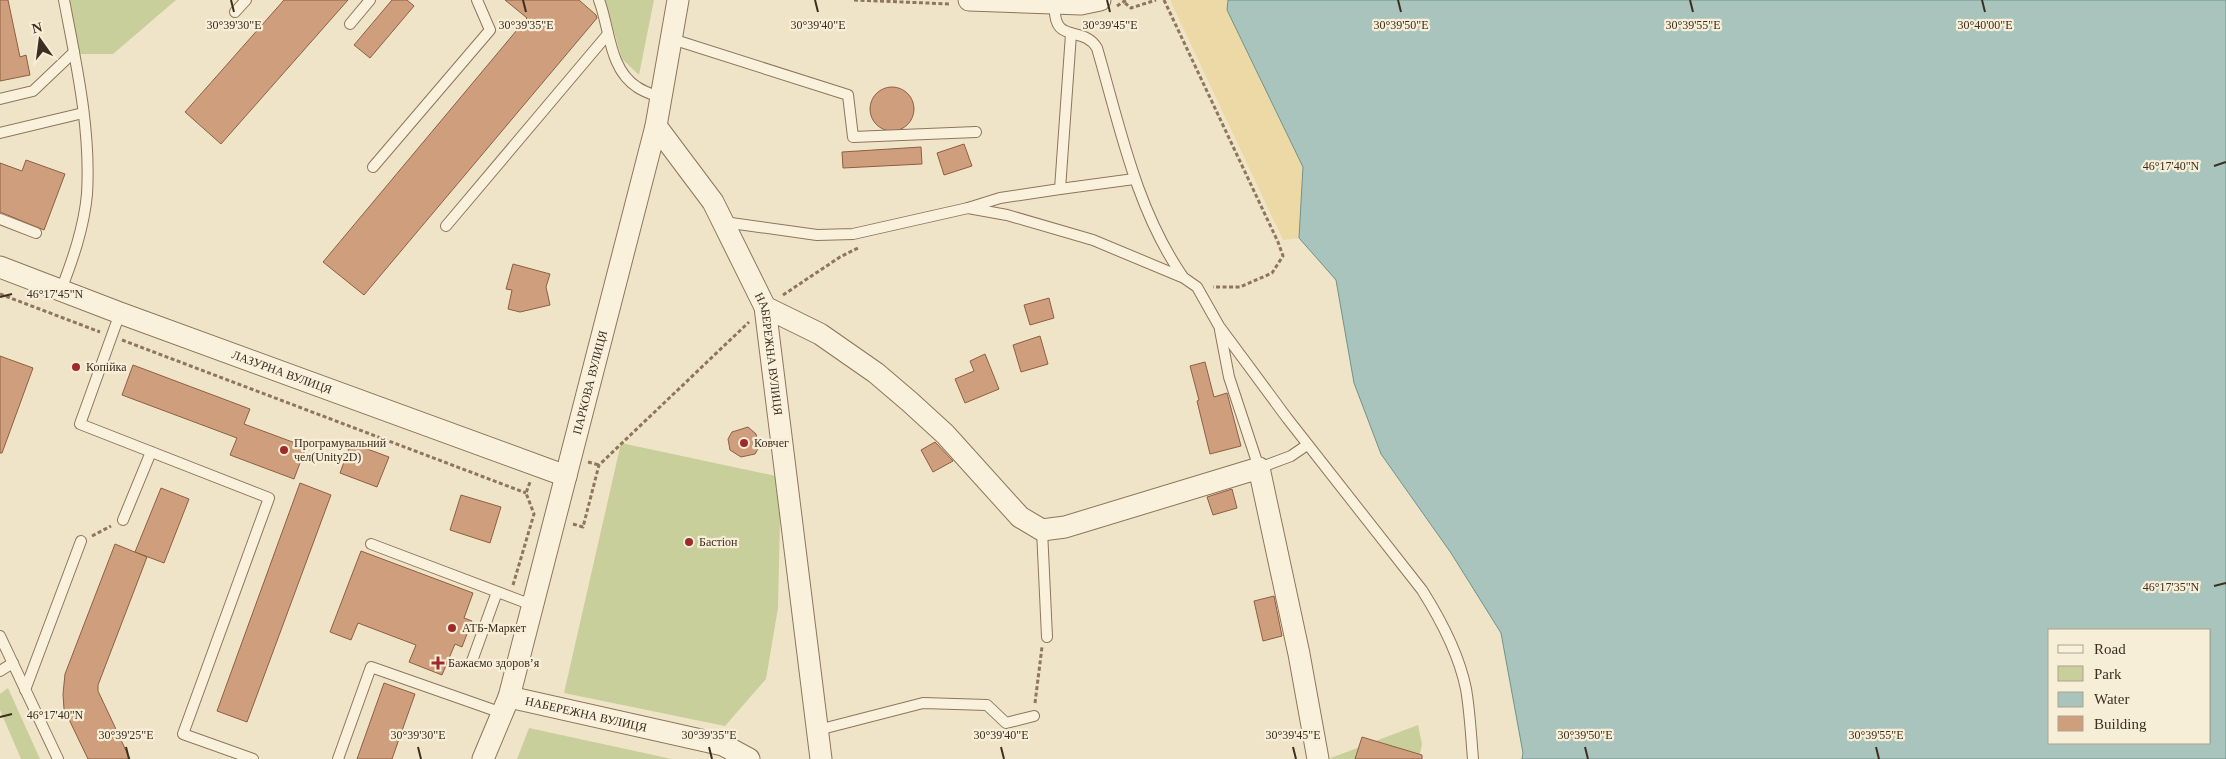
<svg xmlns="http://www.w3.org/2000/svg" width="2226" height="759" viewBox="0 0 2226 759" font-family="Georgia,serif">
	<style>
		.green { fill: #c9cf9b }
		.sand { fill: #ecd9a5 }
		.water { fill: #a9c4bc; stroke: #6f938a; fill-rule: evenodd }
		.building { fill: #cf9f7d; stroke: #8d5f41 }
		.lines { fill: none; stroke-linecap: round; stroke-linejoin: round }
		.service-casing { stroke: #8d765c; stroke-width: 12 }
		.minor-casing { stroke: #8d765c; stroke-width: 23 }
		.path { stroke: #8d765c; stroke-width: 3; stroke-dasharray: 4 2.5; stroke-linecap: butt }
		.service { stroke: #faf1dc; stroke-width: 10 }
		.minor { stroke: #faf1dc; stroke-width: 21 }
		.ticks { fill: none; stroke: #3d2e20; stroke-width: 2 }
		.poi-dot { fill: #9e2a2b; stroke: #f7eed8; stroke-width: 2 }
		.labels { text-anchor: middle; stroke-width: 4.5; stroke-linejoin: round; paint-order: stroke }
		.street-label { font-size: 12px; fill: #3d2e20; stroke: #f7eed8 }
		.poi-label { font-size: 12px; fill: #3d2e20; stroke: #f7eed8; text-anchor: start }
		.ticks-label { font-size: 12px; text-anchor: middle; fill: #3d2e20; stroke: #f7eed8; stroke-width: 4.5; stroke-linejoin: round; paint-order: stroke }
	</style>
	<rect width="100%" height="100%" fill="#f0e4c8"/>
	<g class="green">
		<polygon points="67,0 176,0 113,54 80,54"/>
		<polygon points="605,0 654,0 639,75 622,59"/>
		<polygon points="621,443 781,477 778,608 766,679 725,726 564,693"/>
		<polygon points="8,688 40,759 21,759 0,710 0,694"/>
		<polygon points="1418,725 1422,744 1419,759 1328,759"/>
		<polygon points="529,728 672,759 517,759"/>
	</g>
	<polygon class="sand" points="1170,0 1228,0 1227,10 1303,167 1299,238 1283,240"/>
	<path class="water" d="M 1228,0 L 2226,0 L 2226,759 L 1522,759 L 1523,753 L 1501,633 L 1451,553 L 1381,454 L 1354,383 L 1336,280 L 1299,238 L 1303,167 L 1227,10 ZM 2050,630 L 2210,630 L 2210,743 L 2050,743 Z"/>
	<g class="building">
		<polygon points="0,0 8,0 20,57 26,55 30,75 0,81"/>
		<polygon points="284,0 348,0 221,144 185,112"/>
		<polygon points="392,0 407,0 414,6 370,58 354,45"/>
		<polygon points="505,0 579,0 596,15 597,18 364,295 323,262 527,18"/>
		<circle cx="892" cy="109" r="22"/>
		<polygon points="964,144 972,166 944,175 937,153"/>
		<polygon points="921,147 922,164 843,168 842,152"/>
		<polygon points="26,160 65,174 44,230 0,212 0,163 22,171"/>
		<polygon points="513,264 550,274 546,287 550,305 520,312 508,309 512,290 506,289"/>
		<polygon points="1049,298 1054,318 1030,325 1024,305"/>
		<polygon points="1040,336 1048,364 1021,372 1013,345"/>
		<polygon points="985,354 999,389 965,403 955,379 974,371 970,361"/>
		<polygon points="0,356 33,368 2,453 0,453"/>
		<polygon points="1205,362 1214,397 1227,393 1241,446 1210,454 1197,401 1199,400 1190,366"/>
		<polygon points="133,365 250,409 244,424 306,447 294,479 230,455 237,438 122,395"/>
		<polygon points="748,427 756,434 759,447 755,454 741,457 730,450 728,439 732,432"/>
		<polygon points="935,442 953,461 933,472 921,450"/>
		<polygon points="351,443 389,457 377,487 340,473"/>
		<polygon points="300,483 331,495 247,722 217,711"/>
		<polygon points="161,488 189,499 164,563 135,552"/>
		<polygon points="1232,489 1237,508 1213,515 1207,497"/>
		<polygon points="461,495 501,507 490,543 450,530"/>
		<polygon points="115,544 147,557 98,685 98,691 130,759 88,759 64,709 63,694 65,674"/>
		<polygon points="361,551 473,593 464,618 472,621 462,647 455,644 442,675 409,662 416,645 358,623 351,640 330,632"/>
		<polygon points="1274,596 1282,636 1263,641 1254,601"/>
		<polygon points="384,683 415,694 392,759 357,759"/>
		<polygon points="1362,737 1422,755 1422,759 1355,759"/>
	</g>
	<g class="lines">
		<g class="service-casing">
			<g id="service">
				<path d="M 599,0 C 610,29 609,69 637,87 C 644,92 654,95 662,98"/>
				<path d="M 1055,4 C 1052,46 1083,24 1097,48 C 1120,127 1136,209 1183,277"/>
				<polyline points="235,12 246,0"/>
				<polyline points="350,24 370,0"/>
				<polyline points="672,39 848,95 853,137 976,132"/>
				<polyline points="0,99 33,91 74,52"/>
				<polyline points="0,133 83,113"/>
				<polyline points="373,167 490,30 477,0"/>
				<polyline points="1060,189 1134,179"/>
				<path d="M 968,208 L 1007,215 L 1093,240 L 1184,278 L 1197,287 L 1219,326 L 1287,418 L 1422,590 C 1441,620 1459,654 1466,689 C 1470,712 1471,736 1473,759"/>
				<polyline points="0,219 36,233"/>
				<polyline points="724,222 817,235 853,234 968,208 1000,198 1060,189 1071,34"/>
				<polyline points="446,226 608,34"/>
				<path d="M 61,290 C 73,259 84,227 87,194 C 91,129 76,63 64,0"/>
				<polyline points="120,313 80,424 269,498 183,734 253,759"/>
				<polyline points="1220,330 1229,377 1259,468 1291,456 1307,445"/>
				<polyline points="123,520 151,452"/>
				<polyline points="1042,530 1047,637"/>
				<polyline points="371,544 532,605"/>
				<polyline points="0,636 58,759"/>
				<polyline points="472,661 497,592"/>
				<polyline points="0,671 13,663"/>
				<polyline points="25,690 81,541"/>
				<polyline points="818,730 923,703 987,705 1006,723 1034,716"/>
				<polyline points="338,759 371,667 502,713"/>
			</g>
		</g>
		<g class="minor-casing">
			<g id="minor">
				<polyline points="969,0 1081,4 1100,0"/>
				<path id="s1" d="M 656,126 L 713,202 L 765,307 L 821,759"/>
				<path id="s2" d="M 0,267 L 120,313 L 566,476"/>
				<polyline points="765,307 820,334 876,373 910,402 945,434 1020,517 1042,530 1065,527 1259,468 1299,654 1318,759"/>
				<path id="s3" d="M 509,697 L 723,745 L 749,759"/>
				<path id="s4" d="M 483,759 L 509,697 L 656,126 L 678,0"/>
			</g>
		</g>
		<g class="path">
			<polyline points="854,0 951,4"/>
			<polyline points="1164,0 1278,242 1283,256 1272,273 1240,287 1213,287"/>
			<polyline points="1125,3 1131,8 1156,0"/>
			<polyline points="1117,6 1126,0"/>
			<polyline points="0,294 100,332"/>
			<polyline points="783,295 840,257 858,248"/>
			<polyline points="122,340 526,493"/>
			<polyline points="588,462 599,465"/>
			<polyline points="573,524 583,527 599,465 749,322"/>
			<polyline points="92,536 111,526"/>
			<polyline points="513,585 534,514 526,493 530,482"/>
			<polyline points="1035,703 1042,647"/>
		</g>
		<use href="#service" class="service"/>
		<use href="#minor" class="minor"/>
	</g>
	<path class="ticks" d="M 231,0 L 234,12M 523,0 L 526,12M 815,0 L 818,12M 1107,0 L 1110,12M 1398,0 L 1401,12M 1690,0 L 1693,12M 1982,0 L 1985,12M 2214,166 L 2226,162M 0,297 L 12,294M 2214,586 L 2226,583M 0,717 L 12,714M 126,747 L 129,759M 418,747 L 421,759M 709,747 L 712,759M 1001,747 L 1004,759M 1293,747 L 1296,759M 1585,747 L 1588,759M 1876,747 L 1879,759"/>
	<g class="poi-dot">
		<circle cx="76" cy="367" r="5"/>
		<circle cx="744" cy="443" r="5"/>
		<circle cx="284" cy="450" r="5"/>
		<circle cx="689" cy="542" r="5"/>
		<circle cx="452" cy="628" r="5"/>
		<path d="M435.5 655.5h5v5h5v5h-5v5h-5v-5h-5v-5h5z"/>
	</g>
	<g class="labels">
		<g class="street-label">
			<text dy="4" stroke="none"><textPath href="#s1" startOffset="259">НАБЕРЕЖНА ВУЛИЦЯ</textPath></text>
			<text dy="4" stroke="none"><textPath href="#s2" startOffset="301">ЛАЗУРНА ВУЛИЦЯ</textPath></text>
			<text dy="4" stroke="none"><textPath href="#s4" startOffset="392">ПАРКОВА ВУЛИЦЯ</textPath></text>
			<text dy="4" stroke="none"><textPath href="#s3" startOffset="79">НАБЕРЕЖНА ВУЛИЦЯ</textPath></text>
		</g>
		<g class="poi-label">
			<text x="86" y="371">Копійка</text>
			<text x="294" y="447">Програмувальний<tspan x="294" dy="14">чел(Unity2D)</tspan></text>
			<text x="754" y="447">Ковчег</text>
			<text x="699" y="546">Бастіон</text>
			<text x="462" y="632">АТБ-Маркет</text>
			<text x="448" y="667">Бажаємо здоровʼя</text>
		</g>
	</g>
	<g class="ticks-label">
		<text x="1401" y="29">30°39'50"E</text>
		<text x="1693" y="29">30°39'55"E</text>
		<text x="1985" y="29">30°40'00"E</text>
		<text x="234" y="29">30°39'30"E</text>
		<text x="526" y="29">30°39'35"E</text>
		<text x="818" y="29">30°39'40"E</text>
		<text x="1110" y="29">30°39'45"E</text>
		<text x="2171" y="170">46°17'40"N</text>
		<text x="55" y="298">46°17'45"N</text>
		<text x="2171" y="591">46°17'35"N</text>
		<text x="55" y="719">46°17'40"N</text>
		<text x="126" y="739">30°39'25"E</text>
		<text x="418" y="739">30°39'30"E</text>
		<text x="709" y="739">30°39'35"E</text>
		<text x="1001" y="739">30°39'40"E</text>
		<text x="1293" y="739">30°39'45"E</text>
		<text x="1585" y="739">30°39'50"E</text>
		<text x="1876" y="739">30°39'55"E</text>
	</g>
	<rect x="2048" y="629" width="162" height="115" fill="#f7eed8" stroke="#ada18e"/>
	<rect x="2058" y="645" width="25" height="8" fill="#faf1dc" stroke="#ada18e"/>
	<text x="2094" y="654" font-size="15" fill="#3d2e20">Road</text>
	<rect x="2058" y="666" width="25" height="15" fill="#c9cf9b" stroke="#ada18e"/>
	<text x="2094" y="679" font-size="15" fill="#3d2e20">Park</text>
	<rect x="2058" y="692" width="25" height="15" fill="#a9c4bc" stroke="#ada18e"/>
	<text x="2094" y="704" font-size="15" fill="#3d2e20">Water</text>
	<rect x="2058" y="716" width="25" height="15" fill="#cf9f7d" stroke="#ada18e"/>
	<text x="2094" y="729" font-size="15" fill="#3d2e20">Building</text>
	<g transform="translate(40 40) rotate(346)" stroke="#f7eed8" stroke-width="4" paint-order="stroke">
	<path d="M0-4L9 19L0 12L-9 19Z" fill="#3d2e20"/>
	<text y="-8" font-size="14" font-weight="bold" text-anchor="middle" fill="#3d2e20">N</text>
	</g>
</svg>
